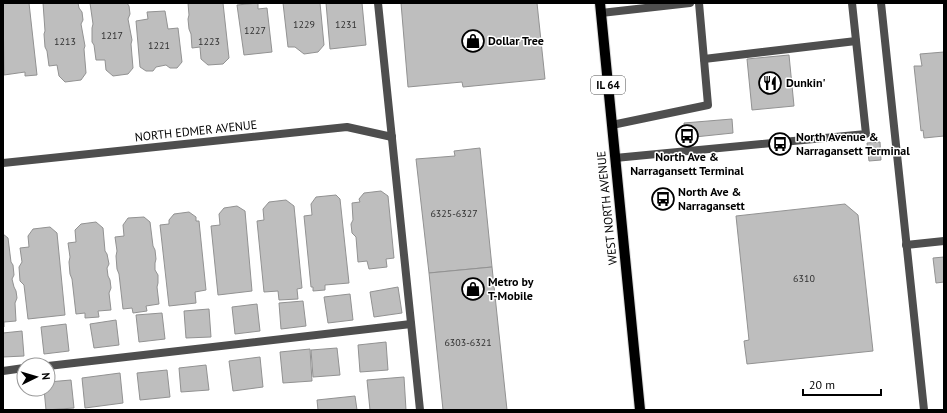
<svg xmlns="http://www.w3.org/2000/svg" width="947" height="413" viewBox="0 0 947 413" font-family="'PT Sans',sans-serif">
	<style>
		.building { fill: #bebebe; stroke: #929292 }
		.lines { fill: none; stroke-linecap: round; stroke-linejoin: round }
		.primary-casing { stroke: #dbdbdb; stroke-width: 12 }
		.service { stroke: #4e4e4e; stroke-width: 8 }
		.minor { stroke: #4e4e4e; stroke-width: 8 }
		.tertiary { stroke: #4e4e4e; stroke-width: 8 }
		.primary { stroke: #000; stroke-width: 10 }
		.labels { text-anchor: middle; stroke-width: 3; stroke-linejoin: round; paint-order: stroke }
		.number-label { font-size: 10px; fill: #303030 }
		.shield { fill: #fff; stroke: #4c4c4c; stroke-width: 1 }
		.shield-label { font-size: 11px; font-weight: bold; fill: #000 }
		.poi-label { font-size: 12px; font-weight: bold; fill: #000; stroke: #fff; text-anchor: start }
		.street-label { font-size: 12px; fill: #000; stroke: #fff }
	</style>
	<rect width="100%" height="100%" fill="#fff"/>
	<g class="building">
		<polygon points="3,3 29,3 37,75 25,76 25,72 4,75"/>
		<polygon points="43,3 78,3 79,8 82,12 83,20 81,24 85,46 84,49 86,73 81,80 65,82 59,76 57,65 49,66 47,51 45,47 44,34 45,31"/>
		<polygon points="90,3 127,3 129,6 130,14 128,19 132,40 131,44 133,68 128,74 113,76 106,70 105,60 96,60 94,45 92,42 92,28 93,24"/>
		<polygon points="188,3 223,3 229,58 223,64 208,65 201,59 200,47 192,48 191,34 189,29 188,19 189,15"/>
		<polygon points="258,3 258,9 267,8 272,52 244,55 237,5"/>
		<polygon points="283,3 320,3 324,45 318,52 304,54 295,47 288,47"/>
		<polygon points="326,3 362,3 366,45 330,49"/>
		<polygon points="401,3 537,3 545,79 463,87 462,82 408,87"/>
		<polygon points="165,11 168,29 178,28 182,62 177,68 170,68 166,65 156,67 153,71 146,71 140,67 136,21 148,19 147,12"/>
		<polygon points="944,52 944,136 924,138 923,130 921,131 914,66 922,66 920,54"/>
		<polygon points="789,55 794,106 752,110 747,59"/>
		<polygon points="732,119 733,133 685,138 684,123"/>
		<polygon points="880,142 881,160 869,161 867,143"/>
		<polygon points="480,148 492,267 429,273 416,159 455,156 454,151"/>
		<polygon points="381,191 388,196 394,258 386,259 387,267 369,269 367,261 358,262 356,237 352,233 351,224 353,220 352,203 360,202 359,199 364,193"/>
		<polygon points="336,195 340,199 349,283 325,285 325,290 313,291 313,287 311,287 304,216 312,215 311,204 316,197"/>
		<polygon points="286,200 294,206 302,288 297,289 298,299 279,300 278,291 264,292 257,221 264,220 263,209 269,202"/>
		<polygon points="845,204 858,215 873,351 747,364 744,341 749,340 736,216"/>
		<polygon points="237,206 245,211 252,291 218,295 211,226 220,225 219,214 224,208"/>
		<polygon points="189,212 196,217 196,221 199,221 206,290 195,292 196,303 169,306 160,225 169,224 169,220 174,214"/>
		<polygon points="144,217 150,222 153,246 155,250 156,259 155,263 155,270 158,275 158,283 157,287 159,304 146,306 147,311 133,313 132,308 123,309 119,274 117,269 116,256 117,251 115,237 124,236 123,225 128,218"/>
		<polygon points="96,222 103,228 105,251 107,254 109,264 107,268 108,276 110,280 111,288 109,293 111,310 98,311 99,317 85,318 85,313 76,314 72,279 70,274 69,262 70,257 68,243 76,242 75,230 81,224"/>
		<polygon points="50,227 57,233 65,315 28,319 24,285 20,281 19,267 22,262 20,248 29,247 28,236 33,229"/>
		<polygon points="3,234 8,238 11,262 13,265 14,275 12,279 14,287 16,291 17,298 15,303 16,321 4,322 4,327 3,327"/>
		<polygon points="944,257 944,282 936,283 933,258"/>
		<polygon points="492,267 507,410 443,410 429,273"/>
		<polygon points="398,287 402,313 374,317 370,292"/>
		<polygon points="350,294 353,320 328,323 324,297"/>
		<polygon points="303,301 306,326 281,329 279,303"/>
		<polygon points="257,304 260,331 235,334 232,307"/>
		<polygon points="209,309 211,337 186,338 184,311"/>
		<polygon points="162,313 165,339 139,342 136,315"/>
		<polygon points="116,320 119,345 94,348 90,324"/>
		<polygon points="66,324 69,351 44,354 41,327"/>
		<polygon points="22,331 24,356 3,357 3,333"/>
		<polygon points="386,342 388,370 360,372 358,345"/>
		<polygon points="337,348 340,375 313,377 311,350"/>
		<polygon points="310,349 312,381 283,383 280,352"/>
		<polygon points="260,357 263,387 233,391 229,361"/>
		<polygon points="206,365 209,390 181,392 179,368"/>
		<polygon points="167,370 170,397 140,400 137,373"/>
		<polygon points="120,373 123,403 85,408 82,378"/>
		<polygon points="404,377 406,410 370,410 367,380"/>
		<polygon points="71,380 74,408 46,410 44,389 48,389 48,382"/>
		<polygon points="355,396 357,410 318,410 317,400"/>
	</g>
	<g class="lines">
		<g class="primary-casing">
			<polyline id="primary" points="600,3 640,410"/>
		</g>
		<g class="service">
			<polyline points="378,3 420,410"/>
			<polyline points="881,3 924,410"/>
			<polyline points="704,59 856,41"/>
			<polyline points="612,125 708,105 699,3"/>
			<polyline points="615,158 866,134 852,3"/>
			<polyline points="906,245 944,241"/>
			<polyline points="48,366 411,324"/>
			<polyline points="3,371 24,368"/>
		</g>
		<polyline class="minor" points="3,163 347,127 392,137"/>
		<polyline class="tertiary" points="601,13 690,3"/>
		<use href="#primary" class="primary"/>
	</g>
	<defs>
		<g id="shop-ring" transform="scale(1.15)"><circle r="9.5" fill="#fff" stroke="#000" stroke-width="1.5"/><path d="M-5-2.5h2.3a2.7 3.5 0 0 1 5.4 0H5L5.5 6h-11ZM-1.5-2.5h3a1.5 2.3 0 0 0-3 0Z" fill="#000"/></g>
		<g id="restaurant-ring" transform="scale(1.15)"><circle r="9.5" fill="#fff" stroke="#000" stroke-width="1.5"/><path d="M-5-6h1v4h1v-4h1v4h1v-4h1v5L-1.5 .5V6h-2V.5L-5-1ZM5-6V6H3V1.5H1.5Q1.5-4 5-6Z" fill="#000"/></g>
		<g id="bus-ring" transform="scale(1.15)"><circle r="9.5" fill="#fff" stroke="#000" stroke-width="1.5"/><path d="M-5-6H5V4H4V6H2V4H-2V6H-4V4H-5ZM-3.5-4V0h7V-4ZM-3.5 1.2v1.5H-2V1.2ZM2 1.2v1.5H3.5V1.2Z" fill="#000"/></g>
	</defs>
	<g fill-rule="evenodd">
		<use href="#shop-ring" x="473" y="41"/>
		<use href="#restaurant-ring" x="770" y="83"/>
		<use href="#bus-ring" x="687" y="136"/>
		<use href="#bus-ring" x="780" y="144"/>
		<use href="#bus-ring" x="663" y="199"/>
		<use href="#shop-ring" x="473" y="289"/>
	</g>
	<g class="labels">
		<g class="number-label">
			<text x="304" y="28">1229</text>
			<text x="346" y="28">1231</text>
			<text x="255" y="34">1227</text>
			<text x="112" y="39">1217</text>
			<text x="65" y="45">1213</text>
			<text x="209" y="45">1223</text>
			<text x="159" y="49">1221</text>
			<text x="454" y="217">6325-6327</text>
			<text x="804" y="282">6310</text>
			<text x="468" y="346">6303-6321</text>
		</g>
		<rect class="shield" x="591" y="76" width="34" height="18" rx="3"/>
		<g class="shield-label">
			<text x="608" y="89">IL 64</text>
		</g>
		<g class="poi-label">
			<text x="488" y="45">Dollar Tree</text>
			<text x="786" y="87">Dunkin'</text>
			<text x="796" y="141">North Avenue &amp;<tspan x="796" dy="14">Narragansett Terminal</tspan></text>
			<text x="687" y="161" text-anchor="middle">North Ave &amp;<tspan x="687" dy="14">Narragansett Terminal</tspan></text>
			<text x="678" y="196">North Ave &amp;<tspan x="678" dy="14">Narragansett</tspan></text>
			<text x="488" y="286">Metro by<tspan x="488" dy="14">T-Mobile</tspan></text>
		</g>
		<g class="street-label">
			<text transform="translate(196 131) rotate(-6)" y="4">NORTH EDMER AVENUE</text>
			<text transform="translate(607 208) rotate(-96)" y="4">WEST NORTH AVENUE</text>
		</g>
	</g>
	<rect width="947" height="413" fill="none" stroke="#000000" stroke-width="8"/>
	<g transform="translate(36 377) rotate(85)"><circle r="19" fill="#ffffff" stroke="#999999"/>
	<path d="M0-3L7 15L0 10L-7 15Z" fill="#000000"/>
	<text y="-6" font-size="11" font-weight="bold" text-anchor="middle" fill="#000000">N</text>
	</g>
	<path d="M803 389v6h78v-6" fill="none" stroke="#000000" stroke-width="2"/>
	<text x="809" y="389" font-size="12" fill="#000000" stroke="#ffffff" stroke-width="3" paint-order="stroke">20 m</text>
</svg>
